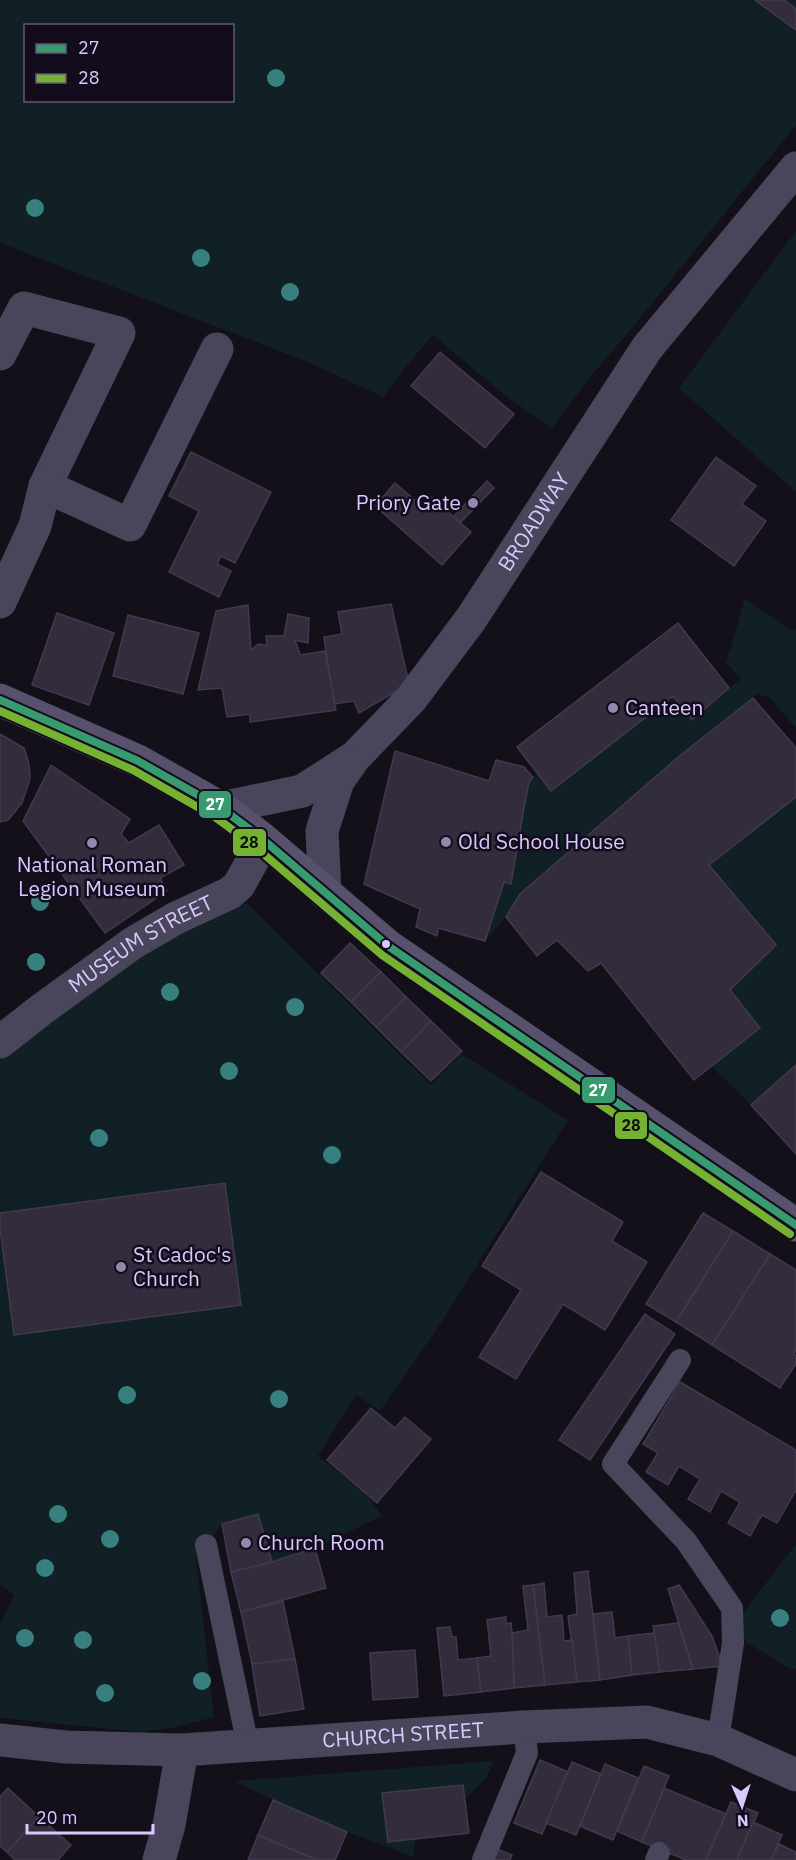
<svg xmlns="http://www.w3.org/2000/svg" width="796" height="1860" viewBox="0 0 796 1860" font-family="'IBM Plex Sans',sans-serif">
	<style>
		.green { fill: #102024; fill-rule: evenodd }
		.building { fill: #322c3c; stroke: #413a4e; stroke-width: 1.5 }
		.lines { fill: none; stroke-linecap: round; stroke-linejoin: round }
		.lane { stroke: #49455a; stroke-width: 22 }
		.street { stroke: #49455a; stroke-width: 33 }
		.secondary { stroke: #58516d; stroke-width: 33 }
		.bus-1-casing { stroke: #120c1d; stroke-width: 12 }
		.bus-2-casing { stroke: #120c1d; stroke-width: 12 }
		.bus-1 { stroke: #379b6f; stroke-width: 8 }
		.bus-2 { stroke: #76b231; stroke-width: 8 }
		.tree { fill: #388080 }
		.poi-dot { fill: #9488ae; stroke: #120c1d; stroke-width: 2 }
		.bus-dot { fill: #d9c8fe; stroke: #120c1d; stroke-width: 2 }
		.labels { text-anchor: middle; stroke-width: 5; stroke-linejoin: round; paint-order: stroke }
		.poi-label { font-size: 21px; fill: #d9c8fe; stroke: #120c1d; text-anchor: start }
		.street-label { font-size: 21px; fill: #d9c8fe; stroke: #120c1d }
		.line-badge { stroke: #120c1d; stroke-width: 2 }
		.badge-label { font-size: 16px; text-anchor: middle; font-weight: bold; fill: #fff }
		.pale-badge-label { font-size: 16px; text-anchor: middle; font-weight: bold; fill: #111 }
	</style>
	<rect width="100%" height="100%" fill="#131019"/>
	<g class="green">
		<path d="M 0,0 L 796,0 L 796,125 L 628,333 L 591,376 L 552,428 L 507,397 L 433,335 L 404,369 L 383,397 L 310,363 L 0,243 ZM 26,26 L 232,26 L 232,100 L 26,100 Z"/>
		<polygon points="796,231 796,492 679,388"/>
		<path d="M 745,599 L 793,631 L 796,628 L 796,728 L 769,697 L 757,694 L 682,754 L 520,893 L 506,917 L 485,941 L 504,882 L 511,884 C 516,853 520,796 537,772 L 551,790 L 673,696 L 692,720 L 741,679 L 726,663 Z"/>
		<polygon points="796,797 796,1065 751,1105 711,1066 730,990 709,865"/>
		<polygon points="247,903 431,1085 461,1054 568,1120 437,1329 380,1411 356,1395 318,1456 367,1495 382,1516 315,1548 272,1562 258,1514 222,1524 196,1558 214,1717 177,1727 141,1732 0,1718 0,1625 14,1595 0,1584 0,1055 166,935"/>
		<polygon points="796,1544 796,1669 789,1668 746,1642 737,1621"/>
		<path d="M 493,1761 L 487,1777 L 465,1799 L 463,1785 L 383,1793 L 388,1842 L 415,1839 L 414,1857 C 353,1835 293,1811 235,1781 Z"/>
	</g>
	<g class="building">
		<polygon points="755,0 784,0 796,9 796,30"/>
		<polygon points="440,352 514,414 485,448 411,386"/>
		<polygon points="191,452 271,492 235,563 221,556 217,564 231,571 219,597 169,572 199,511 169,496"/>
		<polygon points="716,457 756,486 742,504 766,521 734,566 671,520"/>
		<polygon points="487,481 494,488 460,523 453,517"/>
		<polygon points="395,483 422,506 431,497 471,532 442,565 375,506"/>
		<polygon points="391,604 409,684 359,713 354,701 334,704 324,637 342,634 338,612"/>
		<polygon points="248,605 251,650 258,644 267,645 266,636 284,636 288,614 309,618 308,643 295,640 300,655 325,651 336,710 250,722 250,714 227,717 222,688 198,690 216,611"/>
		<polygon points="57,613 114,633 89,705 32,685"/>
		<polygon points="128,615 199,633 183,694 113,676"/>
		<polygon points="678,623 729,688 692,720 673,696 551,791 517,747"/>
		<polygon points="753,698 796,748 796,797 709,865 776,945 730,990 760,1028 694,1080 601,963 588,971 557,940 537,956 506,917 520,894 682,754"/>
		<polygon points="0,734 24,748 29,764 30,779 22,803 8,820 0,822"/>
		<polygon points="395,751 489,781 496,760 524,767 533,777 529,783 525,802 511,884 504,882 485,941 438,928 437,936 416,927 420,909 364,884"/>
		<polygon points="51,765 130,819 121,834 129,843 159,825 184,865 160,878 167,891 105,933 23,821"/>
		<polygon points="350,943 381,972 351,1002 321,973"/>
		<polygon points="381,972 406,997 376,1027 351,1002"/>
		<polygon points="406,997 431,1021 401,1052 376,1027"/>
		<polygon points="431,1021 462,1051 431,1081 401,1052"/>
		<polygon points="796,1065 796,1154 751,1105"/>
		<polygon points="541,1172 623,1222 612,1241 647,1262 605,1330 563,1304 516,1379 479,1357 521,1290 482,1266"/>
		<polygon points="225,1183 241,1305 14,1335 0,1228 0,1213"/>
		<polygon points="703,1213 733,1231 676,1322 646,1304"/>
		<polygon points="733,1231 770,1254 712,1345 676,1322"/>
		<polygon points="770,1254 796,1270 796,1350 794,1354 796,1356 796,1364 780,1388 712,1345"/>
		<polygon points="645,1314 675,1334 590,1460 559,1440"/>
		<polygon points="680,1382 796,1450 796,1490 777,1523 762,1515 750,1536 728,1523 740,1502 721,1491 710,1512 688,1499 700,1479 679,1466 668,1485 646,1472 658,1453 643,1444"/>
		<polygon points="371,1408 395,1428 405,1417 431,1439 377,1503 327,1460"/>
		<polygon points="258,1514 272,1562 231,1572 222,1524"/>
		<polygon points="315,1548 326,1588 241,1612 231,1572 272,1562"/>
		<polygon points="588,1571 600,1680 577,1682 568,1616 577,1614 574,1573"/>
		<polygon points="544,1583 547,1617 562,1615 564,1641 572,1640 577,1682 545,1685 533,1585"/>
		<polygon points="533,1585 545,1685 514,1688 512,1633 528,1630 523,1586"/>
		<polygon points="679,1585 712,1636 723,1666 693,1669 668,1589"/>
		<polygon points="283,1601 295,1659 252,1664 241,1612"/>
		<polygon points="612,1612 615,1638 628,1636 632,1675 600,1680 593,1614"/>
		<polygon points="506,1617 506,1624 511,1623 512,1633 514,1688 481,1692 477,1658 491,1656 487,1620"/>
		<polygon points="678,1623 693,1669 660,1672 653,1626"/>
		<polygon points="450,1627 452,1637 456,1637 458,1660 477,1658 481,1692 444,1696 437,1628"/>
		<polygon points="654,1633 660,1672 632,1675 628,1636"/>
		<polygon points="415,1650 418,1697 373,1700 370,1653"/>
		<polygon points="295,1659 304,1709 260,1716 252,1664"/>
		<polygon points="540,1760 568,1772 542,1834 514,1823"/>
		<polygon points="572,1762 601,1774 576,1835 546,1823"/>
		<polygon points="605,1764 638,1778 613,1840 580,1826"/>
		<polygon points="644,1766 669,1776 642,1842 617,1831"/>
		<polygon points="463,1785 469,1833 388,1842 382,1793"/>
		<polygon points="8,1788 39,1817 7,1852 0,1846 0,1797"/>
		<polygon points="664,1788 726,1814 706,1860 686,1860 642,1842"/>
		<polygon points="273,1800 347,1832 335,1860 317,1860 258,1835"/>
		<polygon points="731,1802 758,1813 737,1860 706,1860"/>
		<polygon points="39,1817 71,1845 58,1860 15,1860 7,1852"/>
		<polygon points="753,1822 782,1835 771,1860 737,1860"/>
		<polygon points="258,1835 317,1860 248,1860"/>
		<polygon points="779,1844 796,1852 796,1860 771,1860"/>
		<polygon points="494,1848 512,1855 510,1860 489,1860"/>
	</g>
	<g class="lines">
		<g class="lane">
			<polyline points="680,1360 613,1464 686,1541 732,1608 733,1643 718,1740"/>
			<polyline points="206,1545 248,1746"/>
			<polyline points="483,1860 527,1753 524,1727"/>
			<polyline points="656,1860 659,1853"/>
		</g>
		<g class="street">
			<polyline points="0,354 24,308 119,333 45,486 35,526 0,602"/>
			<polyline points="45,486 130,525 217,349"/>
			<path id="s1" d="M 221,808 L 302,791 L 355,757 L 411,699 L 471,619 L 647,348 L 796,168"/>
			<polyline points="325,893 322,831 338,781 352,761"/>
			<path id="s2" d="M 0,1042 L 42,1009 L 133,943 L 176,918 L 230,893 L 239,885 L 255,856 L 253,832"/>
			<path id="s3" d="M 0,1740 L 66,1747 L 182,1750 L 524,1727 L 647,1722 L 718,1740 L 796,1775"/>
			<polyline points="159,1860 169,1825 182,1750"/>
		</g>
		<polyline class="secondary" points="0,700 138,761 221,808 260,837 388,946 796,1225"/>
		<g class="bus-1-casing">
			<polyline id="bus-1" points="0,700 138,761 221,808 260,837 388,946 796,1225"/>
		</g>
		<g class="bus-2-casing">
			<polyline id="bus-2" points="0,711 133,770 215,817 253,845 382,955 790,1234"/>
		</g>
		<use href="#bus-1" class="bus-1"/>
		<use href="#bus-2" class="bus-2"/>
	</g>
	<g class="tree">
		<circle cx="276" cy="78" r="9"/>
		<circle cx="35" cy="208" r="9"/>
		<circle cx="201" cy="258" r="9"/>
		<circle cx="290" cy="292" r="9"/>
		<circle cx="40" cy="902" r="9"/>
		<circle cx="36" cy="962" r="9"/>
		<circle cx="170" cy="992" r="9"/>
		<circle cx="295" cy="1007" r="9"/>
		<circle cx="229" cy="1071" r="9"/>
		<circle cx="99" cy="1138" r="9"/>
		<circle cx="332" cy="1155" r="9"/>
		<circle cx="127" cy="1395" r="9"/>
		<circle cx="279" cy="1399" r="9"/>
		<circle cx="58" cy="1514" r="9"/>
		<circle cx="110" cy="1539" r="9"/>
		<circle cx="45" cy="1568" r="9"/>
		<circle cx="780" cy="1618" r="9"/>
		<circle cx="25" cy="1638" r="9"/>
		<circle cx="83" cy="1640" r="9"/>
		<circle cx="202" cy="1681" r="9"/>
		<circle cx="105" cy="1693" r="9"/>
	</g>
	<g class="poi-dot">
		<circle cx="473" cy="503" r="6"/>
		<circle cx="613" cy="708" r="6"/>
		<circle cx="446" cy="842" r="6"/>
		<circle cx="92" cy="843" r="6"/>
		<circle cx="121" cy="1267" r="6"/>
		<circle cx="246" cy="1543" r="6"/>
	</g>
	<circle class="bus-dot" cx="386" cy="944" r="5"/>
	<g class="labels">
		<g class="poi-label">
			<text x="461" y="510" text-anchor="end">Priory Gate</text>
			<text x="625" y="715">Canteen</text>
			<text x="458" y="849">Old School House</text>
			<text x="92" y="872" text-anchor="middle">National Roman<tspan x="92" dy="24">Legion Museum</tspan></text>
			<text x="133" y="1262">St Cadoc's<tspan x="133" dy="24">Church</tspan></text>
			<text x="258" y="1550">Church Room</text>
		</g>
		<g class="street-label">
			<text dy="7" stroke="none"><textPath href="#s1" startOffset="442">BROADWAY</textPath></text>
			<text dy="7" stroke="none"><textPath href="#s2" startOffset="172">MUSEUM STREET</textPath></text>
			<text dy="7" stroke="none"><textPath href="#s3" startOffset="404">CHURCH STREET</textPath></text>
		</g>
	</g>
	<g class="line-badge">
		<rect x="198" y="790" width="34" height="29" rx="6" fill="#379b6f"/>
		<rect x="232" y="828" width="35" height="29" rx="6" fill="#76b231"/>
		<rect x="581" y="1076" width="35" height="28" rx="6" fill="#379b6f"/>
		<rect x="614" y="1111" width="34" height="29" rx="6" fill="#76b231"/>
	</g>
	<g class="badge-label">
		<text x="215" y="810">27</text>
		<text x="598" y="1096">27</text>
	</g>
	<g class="pale-badge-label">
		<text x="249" y="848">28</text>
		<text x="631" y="1131">28</text>
	</g>
	<rect x="24" y="24" width="210" height="78" fill="#120c1d" stroke="#625777" stroke-width="1.5"/>
	<rect x="36" y="44" width="30" height="9" fill="#379b6f" stroke="#625777" stroke-width="1.5"/>
	<text x="78" y="54" font-size="18" fill="#d9c8fe">27</text>
	<rect x="36" y="74" width="30" height="9" fill="#76b231" stroke="#625777" stroke-width="1.5"/>
	<text x="78" y="84" font-size="18" fill="#d9c8fe">28</text>
	<g transform="translate(742 1806) rotate(177)" stroke="#120c1d" stroke-width="4.5" paint-order="stroke">
	<path d="M0-4.5L10 22L0 15L-10 22Z" fill="#d9c8fe"/>
	<text y="-9" font-size="16" font-weight="bold" text-anchor="middle" fill="#d9c8fe">N</text>
	</g>
	<path d="M27 1824v9h126v-9" fill="none" stroke="#d9c8fe" stroke-width="3"/>
	<text x="36" y="1824" font-size="18" fill="#d9c8fe" stroke="#120c1d" stroke-width="4.5" paint-order="stroke">20 m</text>
</svg>
